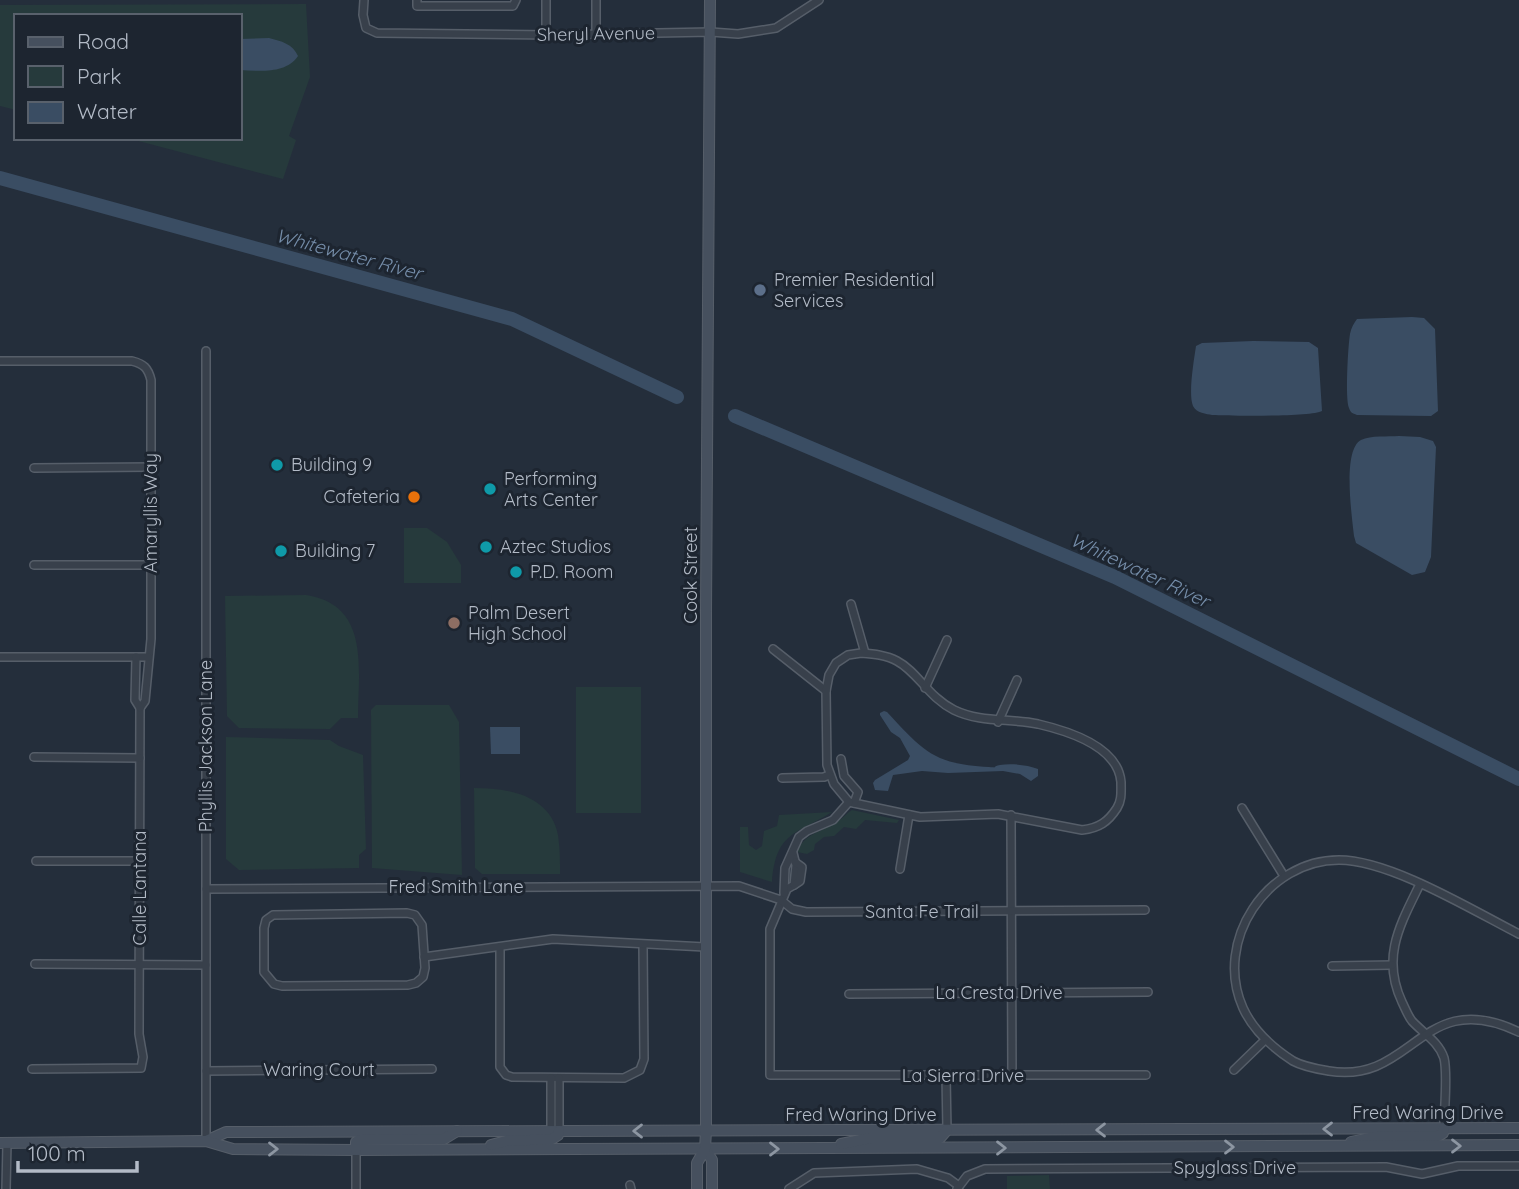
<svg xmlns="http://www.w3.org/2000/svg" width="1519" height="1189" viewBox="0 0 1519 1189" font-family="Quicksand,sans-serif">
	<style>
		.green { fill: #263a3c }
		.water { fill: #3a4d63 }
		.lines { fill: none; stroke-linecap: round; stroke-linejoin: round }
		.river { stroke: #3a4d63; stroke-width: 14 }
		.street-casing { stroke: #565e69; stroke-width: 10 }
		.secondary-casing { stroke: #565e69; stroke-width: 12 }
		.street { stroke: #38404b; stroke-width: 7 }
		.secondary { stroke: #46505e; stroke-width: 10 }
		.oneway { stroke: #8d96a2 }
		.service-dot { fill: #5c6f8a; stroke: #1d2530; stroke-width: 2.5 }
		.culture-dot { fill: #0f9aa8; stroke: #1d2530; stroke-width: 2.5 }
		.food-dot { fill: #e8710a; stroke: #1d2530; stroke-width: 2.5 }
		.education-dot { fill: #8d6e63; stroke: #1d2530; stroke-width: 2.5 }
		.labels { text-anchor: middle; stroke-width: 6; stroke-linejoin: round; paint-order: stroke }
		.street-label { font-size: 18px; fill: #b3bbc7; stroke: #1d2530 }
		.poi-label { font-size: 18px; fill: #b3bbc7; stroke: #1d2530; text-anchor: start }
		.water-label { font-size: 19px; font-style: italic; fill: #758da9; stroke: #1d2530 }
	</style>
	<rect width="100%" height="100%" fill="#242e3b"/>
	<g class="green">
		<polygon points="306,4 310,77 289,136 296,140 283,179 127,138 240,138 240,16 16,16 16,110 0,106 0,5"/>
		<polygon points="404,528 427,528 447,542 461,565 461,583 404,583"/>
		<path d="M 306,595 C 371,605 358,670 358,718 L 341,718 L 330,729 L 239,728 L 227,716 L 225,596 Z"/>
		<rect x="576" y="687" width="65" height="126"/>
		<polygon points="376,705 449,705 459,722 462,875 372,868 371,710"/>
		<polygon points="226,737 330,740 339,746 363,755 366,849 359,855 359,868 239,870 226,859"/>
		<path d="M 474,788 C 508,788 550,795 558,835 C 560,848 560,861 560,874 L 482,874 L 475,868 Z"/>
		<path d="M 852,810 L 899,820 L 897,823 L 865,820 L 856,829 L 844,827 L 834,836 L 824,837 L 815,844 L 814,850 L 807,854 L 797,852 C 804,833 823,832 838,821 C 843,818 847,813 852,810 Z"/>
		<path d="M 832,812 C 795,835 776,832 772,882 L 740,872 L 740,827 L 748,827 L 749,845 L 756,850 L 762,846 L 764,831 L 777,826 L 779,815 Z"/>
		<polygon points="1049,1175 1050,1189 1007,1189 1007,1176"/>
	</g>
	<g class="water">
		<path d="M 269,38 C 281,41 293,44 298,56 C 286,74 260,71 240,70 L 240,39 Z"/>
		<path d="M 1412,317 L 1424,318 L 1435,329 L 1438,411 L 1431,416 L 1357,415 C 1352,413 1351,413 1349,408 C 1345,399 1348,346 1350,334 C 1351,328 1354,323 1357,319 Z"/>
		<path d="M 1253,341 L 1309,342 L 1318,348 L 1322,411 C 1311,417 1229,416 1212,415 C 1207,414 1196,413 1193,406 C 1188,394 1194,360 1196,346 L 1202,343 Z"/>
		<path d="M 1399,436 L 1420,437 L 1433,441 L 1436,447 L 1431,557 L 1425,572 L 1412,575 L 1356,543 L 1354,536 C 1352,517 1342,450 1361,440 C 1371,435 1388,437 1399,436 Z"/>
		<path d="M 884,711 L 887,712 C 924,752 934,764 989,767 C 1000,768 990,767 1000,765 C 1011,763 1028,765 1038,769 L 1038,776 L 1031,781 L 1020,774 L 1003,771 L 948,773 L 922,771 L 893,775 L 888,791 L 875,790 L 873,783 L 875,780 L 908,760 L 910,756 L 900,738 L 891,732 L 880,715 L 880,713 Z"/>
		<polygon points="490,727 520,727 520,754 491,754"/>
	</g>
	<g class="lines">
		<g class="river">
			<polyline points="0,178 512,319 677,397"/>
			<polyline points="735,416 1115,577 1519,779"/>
		</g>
		<g class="street-casing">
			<g id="street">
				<polyline points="364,0 363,15 366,28 377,33 551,35 711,32 738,34 776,28 819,0"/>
				<polyline points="417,0 417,6 513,6 516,0"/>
				<polyline points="546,0 546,35"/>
				<polyline points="596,34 596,0"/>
				<path d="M 0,361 L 132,361 C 144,364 148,368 151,380 L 151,639 L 145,701 L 140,708 L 139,1034 L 143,1057 L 141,1068 L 32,1069"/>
				<polyline points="34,468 150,467"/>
				<polyline points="34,565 151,565"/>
				<polyline points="851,604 865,653"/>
				<polyline points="773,649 826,691"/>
				<path d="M 861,653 C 873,654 886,655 897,661 C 918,672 928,697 954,710 C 981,723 1009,718 1038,724 C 1068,731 1118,746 1121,782 C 1121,792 1122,800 1117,808 C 1108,822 1099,828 1082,830 L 998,814 L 920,817 L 849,802 L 834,784 L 827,765 L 826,691 L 829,675 L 836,663 L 848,655 Z"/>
				<polyline points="0,657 148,657"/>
				<polyline points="136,657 135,700 140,708"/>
				<polyline points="925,688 947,640"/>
				<polyline points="998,722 1017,680"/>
				<polyline points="34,757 140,758"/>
				<polyline points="841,759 844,776 858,792 854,803"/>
				<polyline points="782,778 824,777 829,775"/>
				<polyline points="1242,808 1284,876"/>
				<polyline points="1011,815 1012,1075"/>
				<polyline points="793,853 796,865 794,885 787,889 770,929 770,1075 1146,1075"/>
				<polyline points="36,861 140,861"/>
				<polyline points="900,869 909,815"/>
				<path d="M 1420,884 C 1400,925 1381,957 1402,1002 C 1405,1008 1408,1016 1412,1021 C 1423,1033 1439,1042 1444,1058 C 1448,1074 1444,1110 1444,1128"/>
				<polyline points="794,885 800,881 802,867 795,862"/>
				<polyline points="206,889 739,886 781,900 792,909 806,912 1145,910"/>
				<polyline points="784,893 785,868 799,837 807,831 833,820 849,802"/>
				<polygon points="407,913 415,915 422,925 425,968 423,977 416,983 408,985 282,986 274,984 264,972 264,928 266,920 273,915"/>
				<path d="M 1519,934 C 1472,910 1390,860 1339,860 C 1267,860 1213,941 1243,1008 C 1253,1030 1273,1048 1293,1061 C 1304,1067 1317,1069 1329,1071 C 1414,1085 1421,985 1519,1032"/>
				<polyline points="500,947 500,1067 506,1075 512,1077 624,1078 640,1070 644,1059 643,945"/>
				<polyline points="424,957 553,939 705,947"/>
				<polyline points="35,964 206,965"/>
				<polyline points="1332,966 1392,965"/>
				<polyline points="849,994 1148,992"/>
				<polyline points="1234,1070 1265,1040"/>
				<polyline points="206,1071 432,1069"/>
				<polyline points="946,1076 947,1130"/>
				<polyline points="559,1078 559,1131"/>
				<polyline points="551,1132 551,1078"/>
				<polyline points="206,1141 206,351"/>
				<polyline points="356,1150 356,1189"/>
				<polyline points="630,1185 631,1189"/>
				<polyline points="6,1189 7,1143"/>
				<polyline points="789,1189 814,1173 917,1169 948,1178 959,1186"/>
				<polyline points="957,1189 967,1176 985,1169 1386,1167 1422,1174 1458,1166 1519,1166"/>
			</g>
		</g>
		<g class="secondary-casing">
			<g id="secondary">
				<polyline points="206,1141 226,1132 1519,1128"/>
				<polyline points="1351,1142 1375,1137 1438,1136 1443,1133 1444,1128"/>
				<polyline points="0,1143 206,1141 233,1149 356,1150 1519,1145"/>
				<polyline points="841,1144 871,1138 940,1138 947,1130"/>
				<polyline points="491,1145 506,1141 552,1139 558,1135 559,1131"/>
				<polyline points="705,1149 712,1160 712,1189"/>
				<polyline points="356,1150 356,1142 360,1140 444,1139 457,1131"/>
				<polyline points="697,1189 697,1163 705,1149 706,1131 706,612 710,0"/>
			</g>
		</g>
		<use href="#street" class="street"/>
		<use href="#secondary" class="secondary"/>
	</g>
	<defs><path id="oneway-chevron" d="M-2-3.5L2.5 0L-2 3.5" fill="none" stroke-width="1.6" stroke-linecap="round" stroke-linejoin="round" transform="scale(1.75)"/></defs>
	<g class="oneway">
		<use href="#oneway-chevron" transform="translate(1328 1129) rotate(180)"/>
		<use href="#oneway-chevron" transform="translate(1101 1130) rotate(180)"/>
		<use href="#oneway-chevron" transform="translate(638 1131) rotate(180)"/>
		<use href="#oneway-chevron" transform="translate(1456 1146)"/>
		<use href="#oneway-chevron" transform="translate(1229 1147)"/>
		<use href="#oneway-chevron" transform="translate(1001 1148)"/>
		<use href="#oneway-chevron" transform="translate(273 1149)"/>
		<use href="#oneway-chevron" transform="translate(774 1149)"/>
	</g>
	<circle class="service-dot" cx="760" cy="290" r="7"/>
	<g class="culture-dot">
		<circle cx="277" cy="465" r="7"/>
		<circle cx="490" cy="489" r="7"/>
		<circle cx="486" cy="547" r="7"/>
		<circle cx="281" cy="551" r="7"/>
		<circle cx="516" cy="572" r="7"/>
	</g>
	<circle class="food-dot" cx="414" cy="497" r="7"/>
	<circle class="education-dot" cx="454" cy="623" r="7"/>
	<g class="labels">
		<g class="street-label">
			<text transform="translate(596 34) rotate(-1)" y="6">Sheryl Avenue</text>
			<text transform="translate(151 513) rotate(-90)" y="6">Amaryllis Way</text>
			<text transform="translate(691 575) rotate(-90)" y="6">Cook Street</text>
			<text transform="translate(206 746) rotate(-90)" y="6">Phyllis Jackson Lane</text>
			<text x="456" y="893">Fred Smith Lane</text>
			<text transform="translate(140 888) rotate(-90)" y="6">Calle Lantana</text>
			<text x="922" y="918">Santa Fe Trail</text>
			<text x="999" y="999">La Cresta Drive</text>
			<text x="319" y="1076">Waring Court</text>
			<text x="963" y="1082">La Sierra Drive</text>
			<text x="1428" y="1119">Fred Waring Drive</text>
			<text x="861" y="1121">Fred Waring Drive</text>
			<text x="1235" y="1174">Spyglass Drive</text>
		</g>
		<g class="poi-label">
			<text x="774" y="286">Premier Residential<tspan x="774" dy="21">Services</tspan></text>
			<text x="291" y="471">Building 9</text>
			<text x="504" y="485">Performing<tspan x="504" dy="21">Arts Center</tspan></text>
			<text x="400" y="503" text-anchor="end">Cafeteria</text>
			<text x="500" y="553">Aztec Studios</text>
			<text x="295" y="557">Building 7</text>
			<text x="530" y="578">P.D. Room</text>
			<text x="468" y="619">Palm Desert<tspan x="468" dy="21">High School</tspan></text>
		</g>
		<g class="water-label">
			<text transform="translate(349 254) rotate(15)" y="7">Whitewater River</text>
			<text transform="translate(1140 570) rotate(25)" y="7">Whitewater River</text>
		</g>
	</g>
	<rect x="14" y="14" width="228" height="126" fill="#1d2530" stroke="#59616c" stroke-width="2"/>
	<rect x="28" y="37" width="35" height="10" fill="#46505e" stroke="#59616c" stroke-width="2"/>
	<text x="77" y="49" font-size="21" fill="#b3bbc7">Road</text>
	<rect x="28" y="66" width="35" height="21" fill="#263a3c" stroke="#59616c" stroke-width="2"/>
	<text x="77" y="84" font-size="21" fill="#b3bbc7">Park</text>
	<rect x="28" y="102" width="35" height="21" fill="#3a4d63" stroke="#59616c" stroke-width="2"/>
	<text x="77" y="119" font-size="21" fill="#b3bbc7">Water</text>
	<path d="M18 1161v10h119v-10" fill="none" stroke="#b3bbc7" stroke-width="3.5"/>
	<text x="28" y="1161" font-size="21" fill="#b3bbc7" stroke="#1d2530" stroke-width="5" paint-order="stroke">100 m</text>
</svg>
